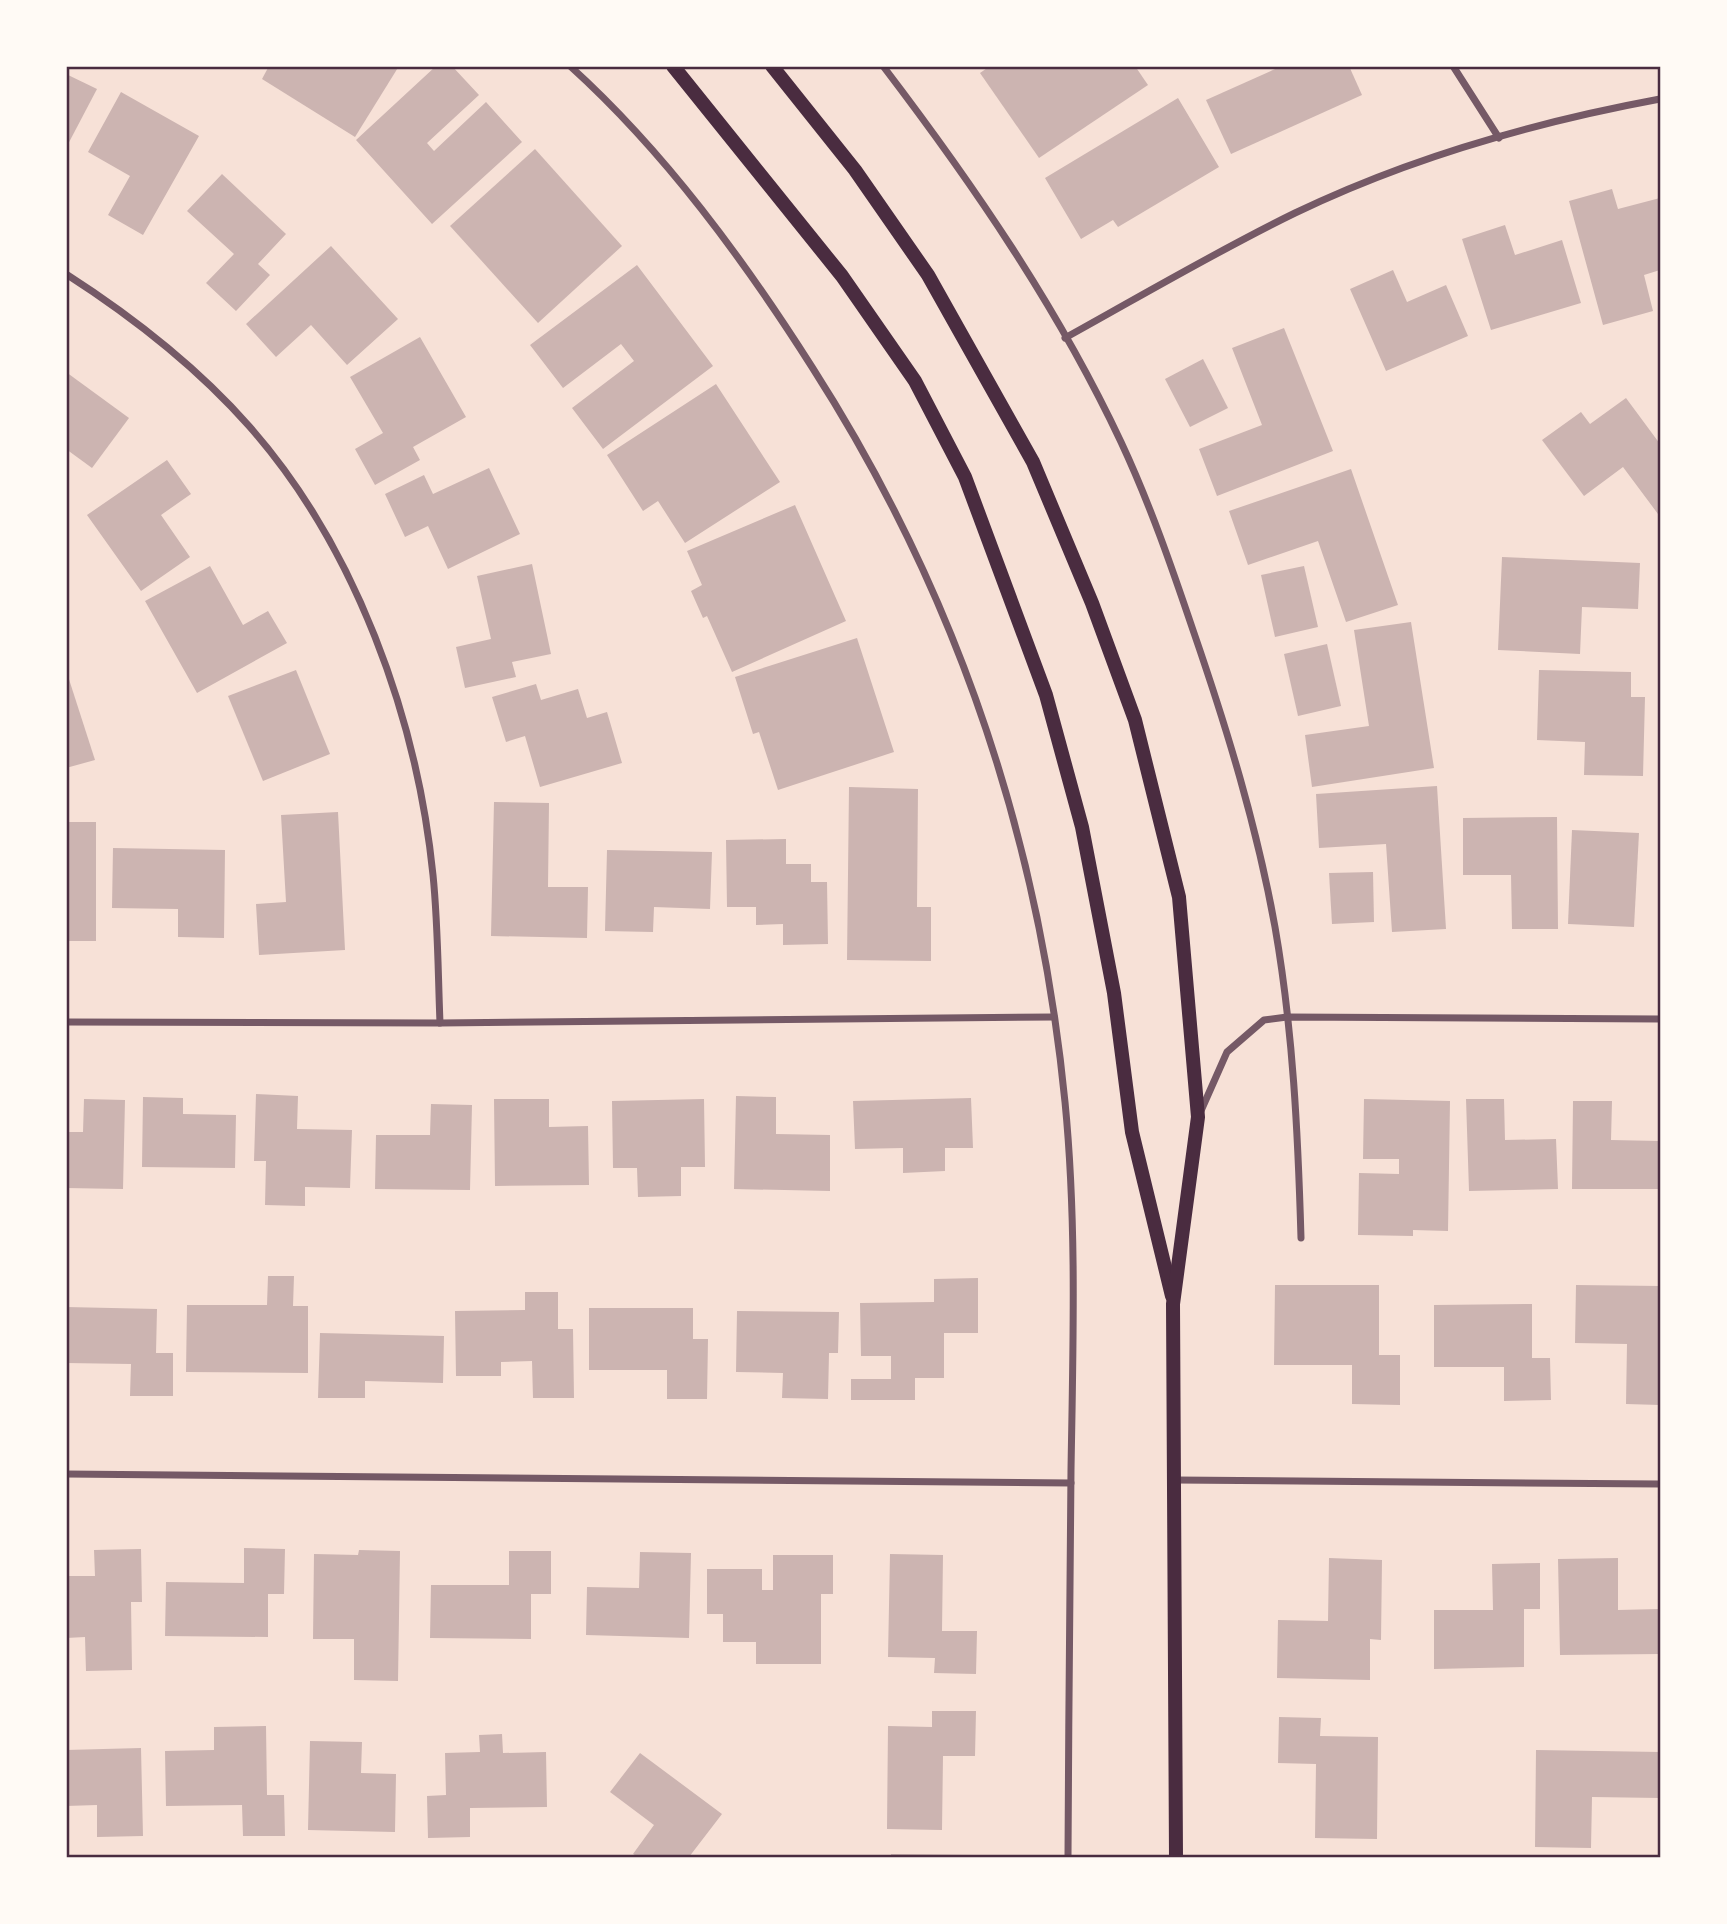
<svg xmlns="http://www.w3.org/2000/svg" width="1727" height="1924" viewBox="0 0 1727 1924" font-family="'Nunito Sans',sans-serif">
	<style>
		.building { fill: #ccb4b1 }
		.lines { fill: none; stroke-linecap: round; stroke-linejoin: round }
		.minor { stroke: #755966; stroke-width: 7 }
		.secondary { stroke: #4a2c40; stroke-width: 14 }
		.neatline { fill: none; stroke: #4a2c40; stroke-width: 2.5 }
	</style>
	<rect width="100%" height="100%" fill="#f7e1d7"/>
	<g class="building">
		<polygon points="269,66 399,66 355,137 262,79"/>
		<polygon points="436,66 452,66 479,95 427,143 434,151 486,102 522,142 432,224 356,140"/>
		<polygon points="990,66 1135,66 1148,85 1039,158 980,73"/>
		<polygon points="1282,66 1349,66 1362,95 1231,154 1206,100"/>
		<polygon points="66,74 97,89 66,148"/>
		<polygon points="121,92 199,136 143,235 108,215 130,176 88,152"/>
		<polygon points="1178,98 1219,167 1118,227 1113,220 1081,239 1045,178"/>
		<polygon points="535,149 622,246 538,323 450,226"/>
		<polygon points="222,174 286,234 258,264 270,275 236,311 206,283 234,254 187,211"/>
		<polygon points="1612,189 1618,209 1660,198 1660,270 1644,275 1653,311 1603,325 1569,201"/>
		<polygon points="1505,225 1515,255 1562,240 1581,303 1491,330 1462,239"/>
		<polygon points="331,246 398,319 347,365 311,325 276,357 246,324"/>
		<polygon points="637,265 713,366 603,449 572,408 634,361 621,344 563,388 530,345"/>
		<polygon points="1393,270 1407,302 1446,285 1468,336 1386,371 1350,289"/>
		<polygon points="1284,328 1333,451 1217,496 1199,449 1262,425 1232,348"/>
		<polygon points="420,337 466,417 413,447 420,460 375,485 355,449 383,433 350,377"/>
		<polygon points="1203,359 1228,408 1190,427 1165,379"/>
		<polygon points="66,372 129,418 92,468 66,449"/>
		<polygon points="716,384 780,482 685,543 658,501 643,511 607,455"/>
		<polygon points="1626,398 1660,444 1660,512 1658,514 1623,467 1584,496 1542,440 1581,412 1590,424"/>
		<polygon points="167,460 191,494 161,515 190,557 141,591 87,515"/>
		<polygon points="489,468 520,534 448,569 428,526 405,537 385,494 424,475 433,494"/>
		<polygon points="1351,469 1398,605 1346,622 1318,541 1248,565 1229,511"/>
		<polygon points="795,505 846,621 732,672 707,616 703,618 691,591 702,585 687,551"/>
		<polygon points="1502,557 1640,563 1638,609 1582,607 1580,654 1498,650"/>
		<polygon points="532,564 551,654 512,662 516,677 465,688 456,647 491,639 477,576"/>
		<polygon points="210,566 243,625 268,611 287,643 197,693 145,601"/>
		<polygon points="1304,566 1318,627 1275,637 1261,575"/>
		<polygon points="1411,622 1434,768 1312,787 1305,735 1369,726 1354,630"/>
		<polygon points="857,638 894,752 778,790 759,732 753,734 735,677"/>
		<polygon points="1327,644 1341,706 1298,716 1284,654"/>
		<polygon points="66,670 95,760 66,768"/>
		<polygon points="296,670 330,754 263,781 228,696"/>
		<polygon points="1539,670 1631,672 1631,697 1645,697 1643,776 1584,775 1585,742 1537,740"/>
		<polygon points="536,684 541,700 578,689 587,718 607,712 622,763 540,787 525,736 506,742 492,697"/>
		<polygon points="1437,786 1446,929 1392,932 1386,844 1319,848 1316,794"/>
		<polygon points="849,787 918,789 917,907 931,907 931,961 847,960"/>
		<polygon points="494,802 549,803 548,887 588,887 587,938 491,936"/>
		<polygon points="338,812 345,950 259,955 256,904 286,902 281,815"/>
		<polygon points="1557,817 1558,929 1512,929 1511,875 1463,875 1463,818"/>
		<rect x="66" y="822" width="30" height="119"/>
		<polygon points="1572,830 1639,833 1634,927 1568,924"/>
		<polygon points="786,839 786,864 811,864 811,882 827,882 828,944 783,945 783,924 756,925 756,907 727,907 726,840"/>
		<polygon points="113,848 225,850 224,938 178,937 178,909 112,908"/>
		<polygon points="607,850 712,852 710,909 654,907 653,932 605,931"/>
		<polygon points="1373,872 1374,922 1332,924 1329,873"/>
		<polygon points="256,1094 298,1096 297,1129 352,1130 350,1188 305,1187 305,1206 265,1205 266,1161 254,1161"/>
		<polygon points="736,1096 776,1097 776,1134 830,1135 830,1191 734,1189"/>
		<polygon points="143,1097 183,1098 183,1114 236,1115 235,1168 142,1167"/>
		<polygon points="971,1098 973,1148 945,1148 945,1171 903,1173 903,1148 855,1149 853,1101"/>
		<polygon points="84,1099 125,1100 123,1189 66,1188 66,1132 83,1132"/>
		<polygon points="494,1099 549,1099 549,1127 588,1126 589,1185 495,1186"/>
		<polygon points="704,1099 705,1167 681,1167 681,1196 638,1197 637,1168 613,1168 612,1101"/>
		<polygon points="1364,1099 1450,1101 1448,1231 1413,1230 1413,1236 1358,1235 1359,1173 1399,1174 1399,1159 1363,1159"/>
		<polygon points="1466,1099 1504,1099 1505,1140 1556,1139 1558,1189 1469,1191"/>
		<polygon points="1573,1101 1612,1101 1611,1140 1660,1141 1660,1189 1572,1189"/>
		<polygon points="431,1104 472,1105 470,1190 375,1189 376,1135 430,1135"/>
		<polygon points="268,1276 294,1276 293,1306 308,1306 308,1373 186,1372 187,1305 267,1305"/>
		<polygon points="978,1278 978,1333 944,1333 944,1378 915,1378 915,1400 851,1400 851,1379 891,1379 891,1356 861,1356 860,1303 934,1302 934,1279"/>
		<polygon points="1275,1285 1379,1285 1379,1355 1400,1355 1400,1405 1352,1404 1352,1365 1274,1365"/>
		<polygon points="1576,1285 1660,1286 1660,1405 1626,1404 1627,1344 1575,1343"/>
		<polygon points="525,1292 558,1292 558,1329 573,1329 574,1398 533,1398 532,1361 501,1362 501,1376 456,1376 455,1311 525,1310"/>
		<polygon points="1532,1304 1532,1358 1550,1358 1551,1400 1504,1401 1504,1367 1434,1367 1434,1305"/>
		<polygon points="66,1307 157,1309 156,1353 173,1353 173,1396 130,1396 131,1364 66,1363"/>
		<polygon points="589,1308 693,1308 693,1339 708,1339 707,1399 667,1399 667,1370 589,1370"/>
		<polygon points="737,1311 839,1312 838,1353 829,1353 828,1399 782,1398 783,1373 736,1372"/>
		<polygon points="320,1333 444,1336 443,1383 365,1381 365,1398 318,1398"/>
		<polygon points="244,1548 285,1549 284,1594 268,1594 268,1637 165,1636 166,1582 244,1583"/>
		<polygon points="141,1549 142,1602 131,1602 132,1670 86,1671 85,1637 66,1638 66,1576 95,1576 94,1550"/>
		<polygon points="359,1550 400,1551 398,1681 354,1680 354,1639 313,1639 314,1554 358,1555"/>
		<polygon points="509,1551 551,1551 551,1594 531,1594 531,1639 430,1638 431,1585 509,1585"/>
		<polygon points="640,1552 691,1553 689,1638 586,1635 587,1587 639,1588"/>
		<polygon points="890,1554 943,1555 942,1631 977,1631 976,1674 934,1673 935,1658 888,1657"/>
		<polygon points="773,1555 833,1555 833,1594 821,1594 821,1664 756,1664 756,1642 723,1642 723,1614 707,1614 707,1569 762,1569 762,1590 773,1590"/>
		<polygon points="1329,1558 1382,1560 1381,1640 1370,1639 1370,1680 1277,1678 1278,1620 1328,1621"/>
		<polygon points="1618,1558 1618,1610 1660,1609 1660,1654 1560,1655 1558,1559"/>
		<polygon points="1540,1563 1540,1609 1524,1609 1524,1667 1434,1669 1434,1610 1493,1610 1492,1564"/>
		<polygon points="932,1711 976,1711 975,1756 943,1756 942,1830 887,1829 888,1726 932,1727"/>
		<polygon points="1279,1717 1321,1718 1320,1736 1378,1737 1377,1839 1315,1838 1316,1764 1278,1763"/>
		<polygon points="266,1726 267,1795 284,1795 285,1836 243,1836 242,1805 166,1806 165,1751 214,1750 214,1727"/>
		<polygon points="502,1734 503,1753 546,1752 547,1807 470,1808 470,1837 428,1838 427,1796 446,1795 445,1753 480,1752 479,1735"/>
		<polygon points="310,1741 362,1742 361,1773 396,1774 395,1832 308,1830"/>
		<polygon points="141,1748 143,1836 97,1837 97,1805 66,1806 66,1750"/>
		<polygon points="1536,1750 1660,1752 1660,1798 1592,1797 1591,1848 1535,1847"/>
		<polygon points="640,1753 722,1814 689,1857 638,1857 633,1854 654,1825 610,1792"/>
		<polygon points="891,1854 974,1855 974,1857 891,1857"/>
	</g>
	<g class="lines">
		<g class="minor">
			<path d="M 570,66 C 665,152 744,260 812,367 C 955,590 1039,838 1065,1102 C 1077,1224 1073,1348 1071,1470 C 1069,1599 1069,1728 1068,1857"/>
			<path d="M 883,66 C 973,184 1058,308 1121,442 C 1150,504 1172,568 1194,633 C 1227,729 1257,827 1275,927 C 1293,1030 1298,1134 1301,1238"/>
			<polyline points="1453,66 1499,138"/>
			<path d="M 66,274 C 133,317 196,366 249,426 C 355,546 417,717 433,875 C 438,924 438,974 440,1023"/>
			<path d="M 1065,338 C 1141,296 1217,251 1295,213 C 1409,158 1536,122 1660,99"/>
			<polyline points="66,1022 440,1023 1054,1017"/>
			<polyline points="1200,1113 1227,1052 1264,1020 1287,1017 1660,1019"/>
			<polyline points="66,1474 1071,1483"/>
			<polyline points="1175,1480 1660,1484"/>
		</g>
		<g class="secondary">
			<polyline points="673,66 842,276 915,381 965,477 1046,695 1082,827 1114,993 1132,1132 1172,1296"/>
			<polyline points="772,66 855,170 928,275 1033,462 1092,603 1135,720 1179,897 1198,1117 1173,1304 1176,1857"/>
		</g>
	</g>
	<rect width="1727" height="1924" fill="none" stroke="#fffaf5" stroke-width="136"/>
	<rect x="68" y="68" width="1591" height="1788" class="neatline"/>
</svg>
